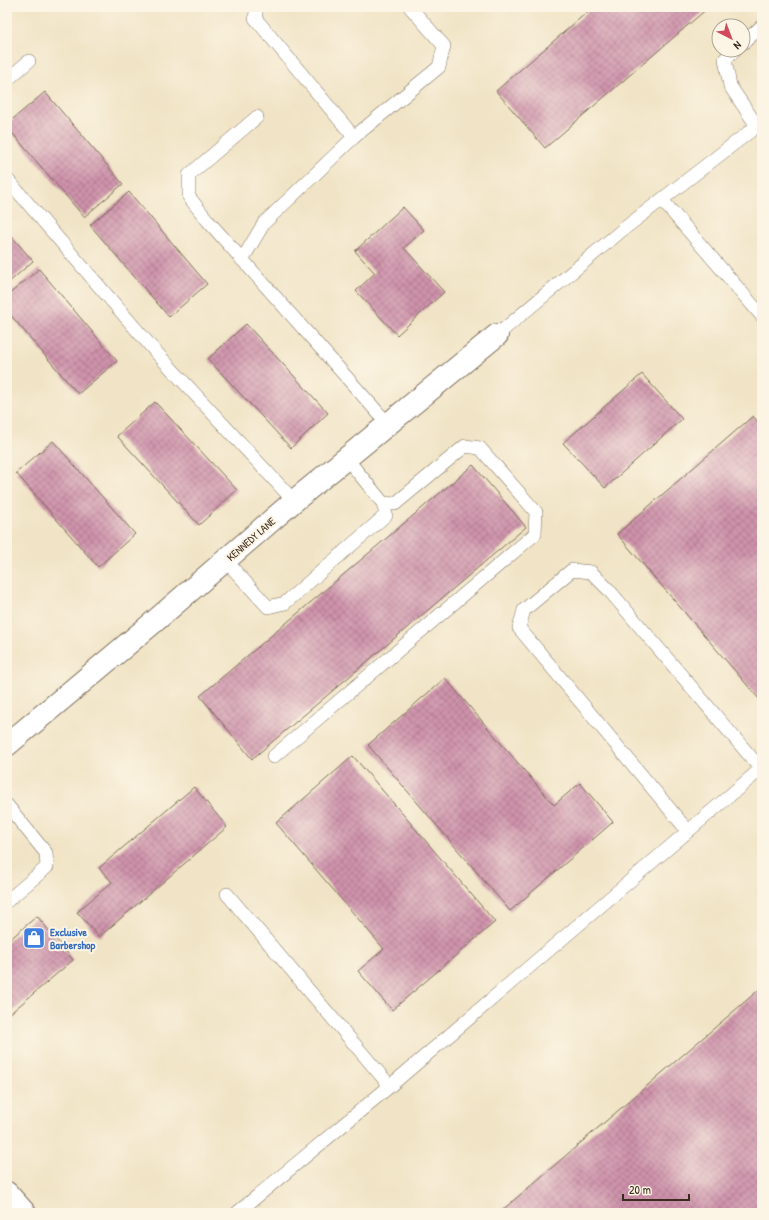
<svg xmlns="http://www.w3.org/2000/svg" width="769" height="1220" viewBox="0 0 769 1220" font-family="'Patrick Hand',sans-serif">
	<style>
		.building { fill: url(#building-cross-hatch) }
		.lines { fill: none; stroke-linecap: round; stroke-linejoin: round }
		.service-casing { stroke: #7b6b59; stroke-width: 14 }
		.minor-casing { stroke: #7b6b59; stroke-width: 24 }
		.secondary-casing { stroke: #7b6b59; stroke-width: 24 }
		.service { stroke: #fff; stroke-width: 13 }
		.minor { stroke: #fff; stroke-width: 22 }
		.secondary { stroke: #fff; stroke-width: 22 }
		.labels { text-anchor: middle; stroke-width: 4; stroke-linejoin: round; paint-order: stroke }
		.street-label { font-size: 11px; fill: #3b2a1e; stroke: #fcf5e5 }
		.shop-label { font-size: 11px; font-weight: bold; fill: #366cbe; stroke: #fcf5e5; text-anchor: start }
	</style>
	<defs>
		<pattern id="building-cross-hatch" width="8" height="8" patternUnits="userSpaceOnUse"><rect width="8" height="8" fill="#cf93ac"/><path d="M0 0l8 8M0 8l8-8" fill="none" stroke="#a9788b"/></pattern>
	</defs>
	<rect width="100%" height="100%" fill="#fcf5e5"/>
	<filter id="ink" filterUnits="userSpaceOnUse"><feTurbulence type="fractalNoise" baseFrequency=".025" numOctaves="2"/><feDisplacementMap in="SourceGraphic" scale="8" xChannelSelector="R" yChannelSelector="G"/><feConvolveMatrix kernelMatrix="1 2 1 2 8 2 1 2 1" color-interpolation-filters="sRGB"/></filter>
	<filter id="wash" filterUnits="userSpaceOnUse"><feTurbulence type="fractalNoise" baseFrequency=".012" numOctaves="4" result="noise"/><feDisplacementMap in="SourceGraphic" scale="16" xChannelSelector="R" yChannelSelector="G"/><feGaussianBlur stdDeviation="0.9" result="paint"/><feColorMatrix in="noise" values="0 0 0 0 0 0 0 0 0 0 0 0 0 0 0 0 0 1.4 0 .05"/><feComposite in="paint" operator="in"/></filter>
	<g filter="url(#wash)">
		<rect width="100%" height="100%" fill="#f1e4c6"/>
		<g id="blocks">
			<g class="building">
				<polygon points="593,7 709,7 545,148 496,91"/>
				<polygon points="45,92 123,184 84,217 7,127 7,124"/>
				<polygon points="129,192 207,284 169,317 90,225"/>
				<polygon points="403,207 424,230 404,248 444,292 397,335 356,291 375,273 355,251"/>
				<polygon points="7,231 33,261 7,284"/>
				<polygon points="39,269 117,361 78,394 7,311 7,296"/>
				<polygon points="246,324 328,413 291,448 208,359"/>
				<polygon points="642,374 682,419 605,488 563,443"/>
				<polygon points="155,402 237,490 199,525 117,436"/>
				<polygon points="753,416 762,427 762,699 760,700 617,534"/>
				<polygon points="53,441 135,534 98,567 16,473"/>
				<polygon points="473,465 526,527 252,759 200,696"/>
				<polygon points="445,678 554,805 580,783 613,822 510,911 368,745"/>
				<polygon points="353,756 495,922 392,1010 358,971 384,949 276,823"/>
				<polygon points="194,787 227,827 99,937 77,912 112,882 99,868"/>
				<polygon points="37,916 73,960 7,1016 7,942"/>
				<polygon points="762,987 762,1213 499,1213"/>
			</g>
		</g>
	</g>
	<g filter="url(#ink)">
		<use href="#blocks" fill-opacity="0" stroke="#7b6b59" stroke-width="1"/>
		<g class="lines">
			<g class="service-casing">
				<g id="service">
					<polyline points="257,7 255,18 354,137"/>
					<polyline points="743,43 762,26"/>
					<polyline points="735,50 725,59 730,86 757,126"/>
					<polyline points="7,80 29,61"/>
					<polyline points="257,117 189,175 189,197 208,221 388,424"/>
					<polyline points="7,179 154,350 294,501"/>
					<polyline points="662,200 762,316"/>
					<polyline points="242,260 264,223 354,137 439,67 444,46 410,7"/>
					<polyline points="497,335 621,231 757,126 762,128"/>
					<polyline points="226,561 268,607 285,603 386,515 383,503 347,459"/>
					<polyline points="273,757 535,534 536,512 480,448 465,446 395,504 383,503"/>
					<polyline points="7,805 46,853 47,867 7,901"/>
					<polyline points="688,831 519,628 524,610 572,570 591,572 608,589 761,769"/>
					<polyline points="227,894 390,1086"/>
					<polyline points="237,1213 390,1086 762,768"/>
				</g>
			</g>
			<g class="minor-casing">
				<polyline id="minor" points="7,745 155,621 294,501 497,335"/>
			</g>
			<g class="secondary-casing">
				<polyline id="secondary" points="7,1193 25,1213"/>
			</g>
			<use href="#service" class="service"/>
			<use href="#minor" class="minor"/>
			<use href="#secondary" class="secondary"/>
		</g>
	</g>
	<defs>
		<g id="shop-square" transform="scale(1.15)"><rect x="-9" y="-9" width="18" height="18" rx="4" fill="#3f7fe0" stroke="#fcf5e5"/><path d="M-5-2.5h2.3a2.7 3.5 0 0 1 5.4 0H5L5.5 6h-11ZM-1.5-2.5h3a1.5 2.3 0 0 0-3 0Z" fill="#fff"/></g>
	</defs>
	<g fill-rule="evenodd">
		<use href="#shop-square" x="34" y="938"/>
	</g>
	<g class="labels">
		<g class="street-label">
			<text transform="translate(251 539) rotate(-41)" y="4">KENNEDY LANE</text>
		</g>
		<g class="shop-label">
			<text x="50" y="936">Exclusive<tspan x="50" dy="13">Barbershop</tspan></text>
		</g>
	</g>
	<rect width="769" height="1220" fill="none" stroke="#fcf5e5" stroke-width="24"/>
	<g transform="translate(731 38) rotate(138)"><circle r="19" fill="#fcf5e5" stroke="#afa495"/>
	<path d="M0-3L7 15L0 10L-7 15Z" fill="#d1495b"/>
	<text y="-6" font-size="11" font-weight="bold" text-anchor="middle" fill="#3b2a1e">N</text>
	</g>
	<path d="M623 1194v6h66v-6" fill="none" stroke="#3b2a1e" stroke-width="2"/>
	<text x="629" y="1194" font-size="12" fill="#3b2a1e" stroke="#fcf5e5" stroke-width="3" paint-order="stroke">20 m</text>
</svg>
